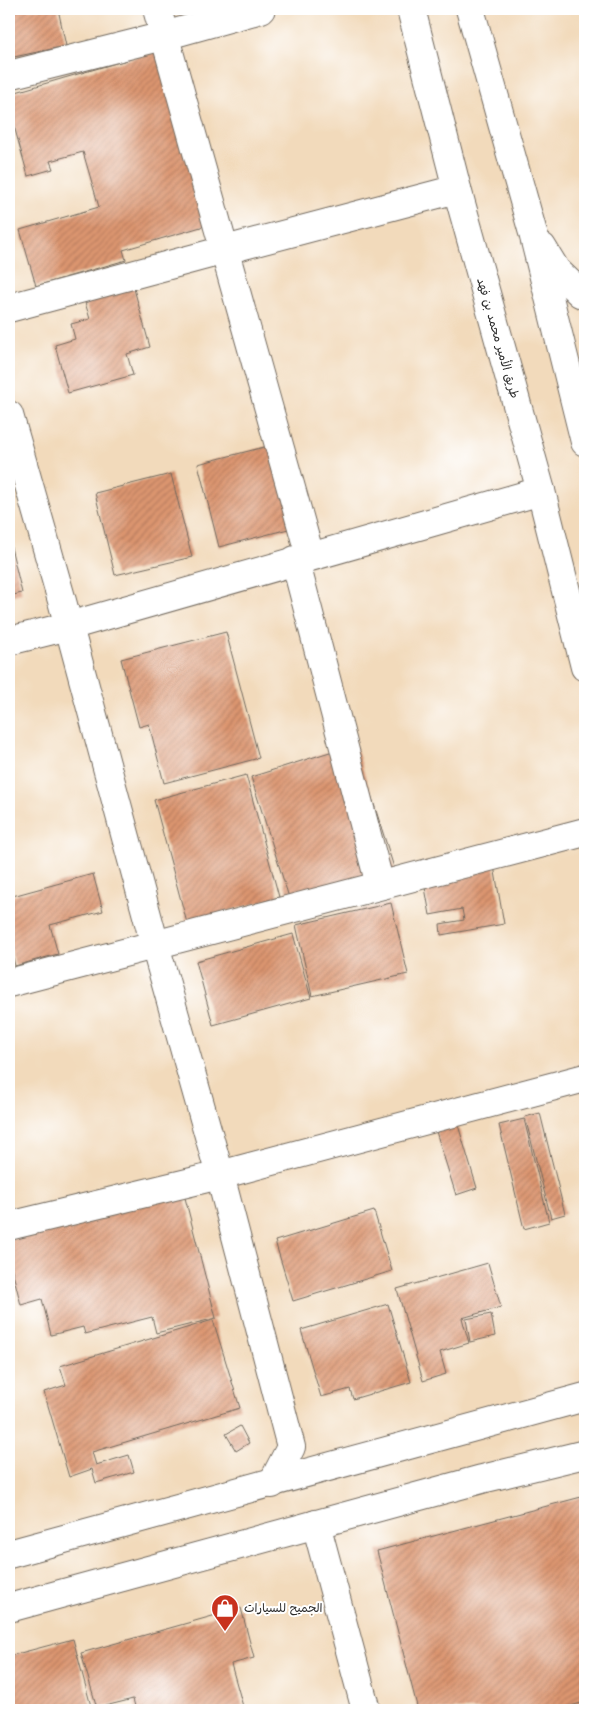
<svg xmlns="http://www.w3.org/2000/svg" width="594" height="1719" viewBox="0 0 594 1719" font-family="Mali,'Playpen Sans Arabic',sans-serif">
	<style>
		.building { fill: url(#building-hatch) }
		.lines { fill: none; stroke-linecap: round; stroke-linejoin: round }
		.street-casing { stroke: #71685d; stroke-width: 30 }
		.primary-casing { stroke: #71685d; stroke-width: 30 }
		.highway-casing { stroke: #71685d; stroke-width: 30 }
		.street { stroke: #fff; stroke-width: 28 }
		.primary { stroke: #fff; stroke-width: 28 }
		.highway { stroke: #fff; stroke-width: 28 }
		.labels { text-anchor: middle; stroke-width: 4; stroke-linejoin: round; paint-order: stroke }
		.street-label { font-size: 12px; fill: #2b2b2b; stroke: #fff }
		.poi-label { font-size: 12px; fill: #2b2b2b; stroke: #fff; text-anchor: start }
	</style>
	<defs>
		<pattern id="building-hatch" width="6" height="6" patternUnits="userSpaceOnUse" patternTransform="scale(1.25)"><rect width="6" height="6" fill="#dc9570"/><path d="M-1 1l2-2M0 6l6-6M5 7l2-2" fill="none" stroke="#b37a5c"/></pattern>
	</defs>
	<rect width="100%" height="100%" fill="#fff"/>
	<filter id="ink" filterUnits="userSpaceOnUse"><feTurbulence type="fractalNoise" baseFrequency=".02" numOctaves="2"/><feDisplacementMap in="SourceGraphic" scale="10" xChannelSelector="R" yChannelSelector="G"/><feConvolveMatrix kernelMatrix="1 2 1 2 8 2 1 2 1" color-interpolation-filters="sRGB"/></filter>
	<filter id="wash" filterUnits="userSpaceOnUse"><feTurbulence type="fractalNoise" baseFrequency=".0096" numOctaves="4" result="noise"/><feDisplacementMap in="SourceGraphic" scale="20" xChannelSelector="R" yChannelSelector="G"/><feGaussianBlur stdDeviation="1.12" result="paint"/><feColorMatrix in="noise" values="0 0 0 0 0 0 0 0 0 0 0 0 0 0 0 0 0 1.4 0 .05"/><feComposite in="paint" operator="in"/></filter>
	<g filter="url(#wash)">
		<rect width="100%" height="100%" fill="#f2dabb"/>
		<g id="blocks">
			<g class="building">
				<polygon points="9,9 58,9 66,46 9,58"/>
				<polygon points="161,50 211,224 123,250 126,260 36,286 20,230 99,207 83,152 50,161 53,169 28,176 9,108 9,94"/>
				<polygon points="133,285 150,347 127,354 133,375 68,393 55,345 75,339 71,324 90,319 84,299"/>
				<polygon points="276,444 296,527 219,547 198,464"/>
				<polygon points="171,474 192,557 115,575 95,493"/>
				<polygon points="9,539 22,593 9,596"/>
				<polygon points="226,632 259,758 164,783 149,724 139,727 121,659"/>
				<polygon points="355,744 396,874 292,907 251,777"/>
				<polygon points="246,775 279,897 187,923 154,800"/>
				<polygon points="494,866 504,924 441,935 440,924 464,920 462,909 430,915 424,882"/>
				<polygon points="93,874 103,911 50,925 58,954 15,966 9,941 9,897"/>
				<polygon points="391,903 408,974 312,996 296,925"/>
				<polygon points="293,934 311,998 213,1025 196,961"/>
				<polygon points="540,1113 565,1214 551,1218 525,1117"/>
				<polygon points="455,1115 477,1188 456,1195 433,1122"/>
				<polygon points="524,1119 549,1222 524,1229 499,1125"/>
				<polygon points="184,1194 216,1318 156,1333 152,1317 85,1334 83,1327 51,1335 42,1299 21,1305 9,1258 9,1240"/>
				<polygon points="374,1211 392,1271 293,1301 275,1241"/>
				<polygon points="488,1263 501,1307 462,1318 469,1343 440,1352 446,1374 423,1381 397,1289"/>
				<polygon points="388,1304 411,1382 353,1399 350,1389 321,1397 301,1330"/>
				<polygon points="491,1314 495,1336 470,1342 466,1319"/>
				<polygon points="213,1320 240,1408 92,1452 96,1465 129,1455 134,1472 96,1483 92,1469 69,1477 44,1392 66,1385 60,1366"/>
				<polygon points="240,1426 249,1443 236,1451 226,1434"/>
				<polygon points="585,1496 585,1702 555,1710 418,1710 377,1551"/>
				<polygon points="241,1608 254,1658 231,1664 244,1710 136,1710 133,1699 97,1708 81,1653"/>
				<polygon points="73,1639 92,1710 9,1710 9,1656"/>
			</g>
		</g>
	</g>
	<g filter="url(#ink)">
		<use href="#blocks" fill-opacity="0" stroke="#71685d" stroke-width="1"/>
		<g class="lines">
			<g class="street-casing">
				<g id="street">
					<polyline points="157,9 310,556"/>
					<polyline points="9,75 164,36 261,9"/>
					<polyline points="9,308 225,250 457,189"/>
					<polyline points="9,415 62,601 155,945 220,1175 291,1447 272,1484"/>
					<polyline points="295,560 380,885"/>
					<polyline points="9,641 69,626 541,491"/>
					<polyline points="9,983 585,832"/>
					<polyline points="9,1226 220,1175 585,1078"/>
					<polyline points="316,1524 366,1710"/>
				</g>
			</g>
			<g class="primary-casing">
				<g id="primary">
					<polyline points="9,1554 585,1397"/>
					<polyline points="9,1608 482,1479 585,1454"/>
				</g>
			</g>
			<g class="highway-casing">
				<g id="highway">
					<polyline points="411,9 457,189 541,491 585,667"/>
					<polyline points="470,9 533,233 585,442"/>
					<polyline points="542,247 556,270 580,293 585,295"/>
				</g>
			</g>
			<use href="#street" class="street"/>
			<use href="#primary" class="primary"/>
			<use href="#highway" class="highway"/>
		</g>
	</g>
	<defs>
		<g id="shop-pin" transform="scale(1.4375)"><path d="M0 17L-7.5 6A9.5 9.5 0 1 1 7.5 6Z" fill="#c8321e" stroke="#fff"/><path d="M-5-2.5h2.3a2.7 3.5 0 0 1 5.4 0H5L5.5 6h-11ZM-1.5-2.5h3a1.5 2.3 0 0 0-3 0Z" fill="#fff"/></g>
	</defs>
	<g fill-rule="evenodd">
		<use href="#shop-pin" x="225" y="1608"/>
	</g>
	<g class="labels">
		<g class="street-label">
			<text transform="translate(498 338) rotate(74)" y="4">طريق الأمير محمد بن فهد</text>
		</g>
		<g class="poi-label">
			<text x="244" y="1612">الجميح للسيارات</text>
		</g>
	</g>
	<rect width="594" height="1719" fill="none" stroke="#fff" stroke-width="30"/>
</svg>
